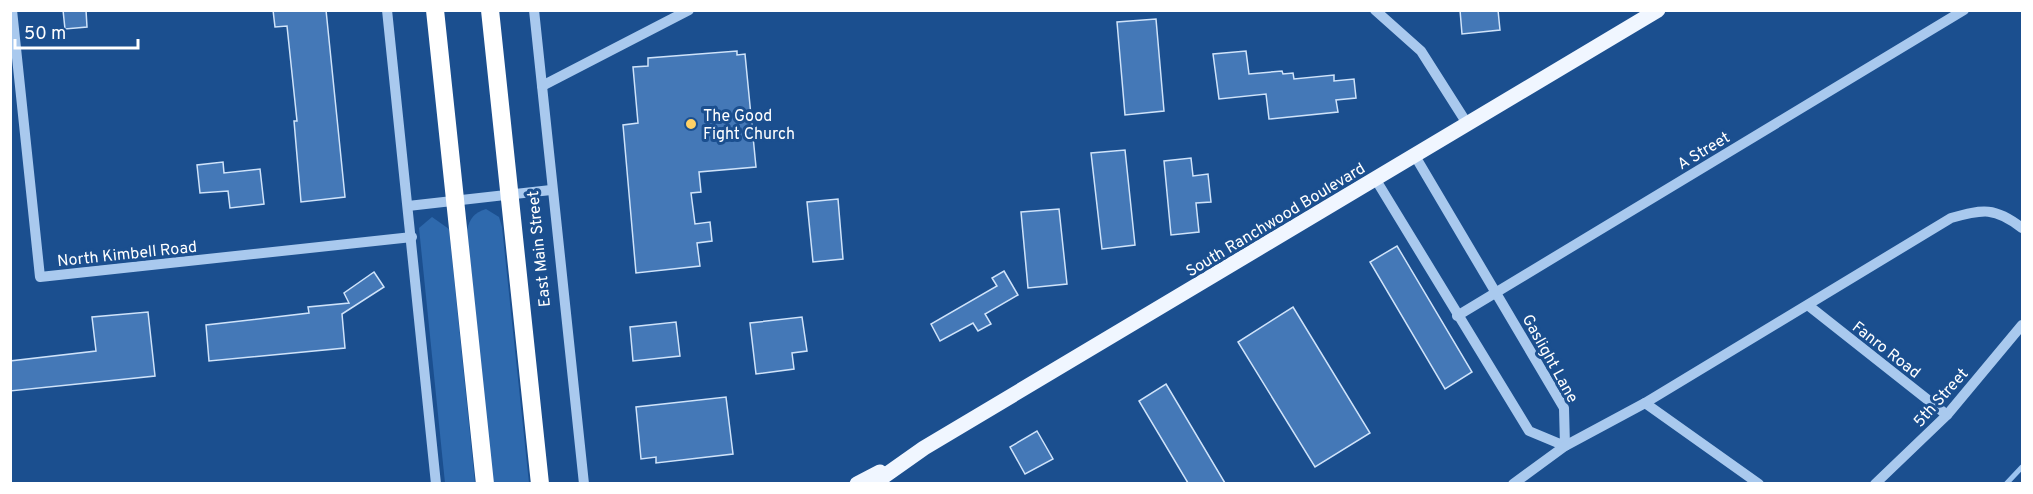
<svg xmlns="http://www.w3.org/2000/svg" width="2033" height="494" viewBox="0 0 2033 494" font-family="Overpass,sans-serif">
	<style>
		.green { fill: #2e69ad }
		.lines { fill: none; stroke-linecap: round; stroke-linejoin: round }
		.stream { stroke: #9cc4f0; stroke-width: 5 }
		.building { fill: #4478b7; stroke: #cfe3fa; stroke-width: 1.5 }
		.minor { stroke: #a9c9ee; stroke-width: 10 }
		.major { stroke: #f0f6ff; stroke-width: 15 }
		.highway { stroke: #fff; stroke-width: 18 }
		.poi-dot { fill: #ffd166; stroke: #1b4f8f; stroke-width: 2 }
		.labels { text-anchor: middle; stroke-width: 6; stroke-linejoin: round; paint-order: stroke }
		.poi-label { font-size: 16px; fill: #fff; stroke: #1b4f8f; text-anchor: start }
		.street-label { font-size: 16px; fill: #fff; stroke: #1b4f8f }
	</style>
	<rect width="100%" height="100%" fill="#1b4f8f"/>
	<g class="green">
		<path d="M 486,209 L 499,217 L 502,227 L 529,483 L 493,483 L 467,230 C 470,218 474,213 486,209 Z"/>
		<polygon points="432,217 449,229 475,483 445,483 419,228"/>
	</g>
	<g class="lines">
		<polyline class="stream" points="2006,484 2022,467"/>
	</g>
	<g class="building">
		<polygon points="63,10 86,10 87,27 65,29"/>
		<polygon points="273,10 326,10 345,197 301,202 294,121 297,121 287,26 275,27"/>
		<polygon points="1460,10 1498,10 1500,30 1462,34"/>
		<polygon points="1156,19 1164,111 1125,115 1117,22"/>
		<polygon points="737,51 737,55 745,54 756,167 699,172 701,192 691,193 695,224 710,222 712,241 697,243 700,266 636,273 623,125 638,123 633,67 648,66 648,58"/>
		<polygon points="1246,51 1249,74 1282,71 1283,74 1293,73 1294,79 1334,75 1334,81 1354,79 1356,98 1336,100 1338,112 1269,119 1266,94 1219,99 1213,54"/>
		<polygon points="1125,150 1135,245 1102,249 1091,153"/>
		<polygon points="1191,158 1193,176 1208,174 1211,202 1196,203 1199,232 1171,235 1164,161"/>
		<polygon points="223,162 224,173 260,169 264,204 230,208 228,191 200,193 197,165"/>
		<polygon points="838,199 843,259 813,262 807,202"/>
		<polygon points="1059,209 1067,284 1028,288 1021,212"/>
		<polygon points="1397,246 1472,372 1445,389 1370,262"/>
		<polygon points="1004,271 1018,295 985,314 991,324 978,331 973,323 940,341 931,324 997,286 992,278"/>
		<polygon points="374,272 384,287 342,314 345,348 209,361 206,325 309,313 308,307 349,303 344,293"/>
		<polygon points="1293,307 1370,433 1315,467 1238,342"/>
		<polygon points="148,312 155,376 10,391 10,361 96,351 92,317"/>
		<polygon points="802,317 807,351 792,353 794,369 756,374 750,323"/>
		<polygon points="676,322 680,356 633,361 630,327"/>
		<polygon points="1166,384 1225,483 1188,483 1139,401"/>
		<polygon points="726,397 733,454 656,463 656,457 641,459 636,407"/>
		<polygon points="1037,431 1053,459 1025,474 1010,447"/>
	</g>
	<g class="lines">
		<g class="minor">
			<polyline points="12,10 40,277 412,237"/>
			<polyline points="387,10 436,484"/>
			<polyline points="534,10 584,484"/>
			<polyline points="1375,10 1421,51 1468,125"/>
			<polyline points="542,86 689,10"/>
			<polyline points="1376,180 1529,431 1565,446 1564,408 1415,156"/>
			<polyline points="408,206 551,190"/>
			<polyline points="1809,306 1947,415"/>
			<polyline points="1457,316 1964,10"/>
			<polyline points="1645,403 1759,484"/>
			<path d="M 1513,484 L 1565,446 L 1645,403 L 1951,218 C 1983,209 1995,207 2022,228"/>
			<polyline points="1875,484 1947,415 2022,325"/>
		</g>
		<g class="major">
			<polyline points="857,484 880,472"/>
			<polyline points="873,484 924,448 1658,10"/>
		</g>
		<g class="highway">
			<polyline points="435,10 485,484"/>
			<polyline points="490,10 540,484"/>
		</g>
	</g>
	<circle class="poi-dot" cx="691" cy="124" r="6"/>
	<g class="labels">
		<g class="poi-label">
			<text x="703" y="121">The Good<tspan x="703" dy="18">Fight Church</tspan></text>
		</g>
		<g class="street-label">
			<text transform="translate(1703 150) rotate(-31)" y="6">A Street</text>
			<text transform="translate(1275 219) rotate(-31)" y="6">South Ranchwood Boulevard</text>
			<text transform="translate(538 249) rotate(-96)" y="6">East Main Street</text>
			<text transform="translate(127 253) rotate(-6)" y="6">North Kimbell Road</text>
			<text transform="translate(1887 349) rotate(38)" y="6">Fanro Road</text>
			<text transform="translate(1551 358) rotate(61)" y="6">Gaslight Lane</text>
			<text transform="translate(1940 397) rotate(-48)" y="6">5th Street</text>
		</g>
	</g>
	<rect width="2033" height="494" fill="none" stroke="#ffffff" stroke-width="24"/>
	<path d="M15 39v9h123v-9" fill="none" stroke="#ffffff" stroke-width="3"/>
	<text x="24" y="39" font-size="18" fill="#ffffff" stroke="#1b4f8f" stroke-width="4.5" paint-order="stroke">50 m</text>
</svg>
